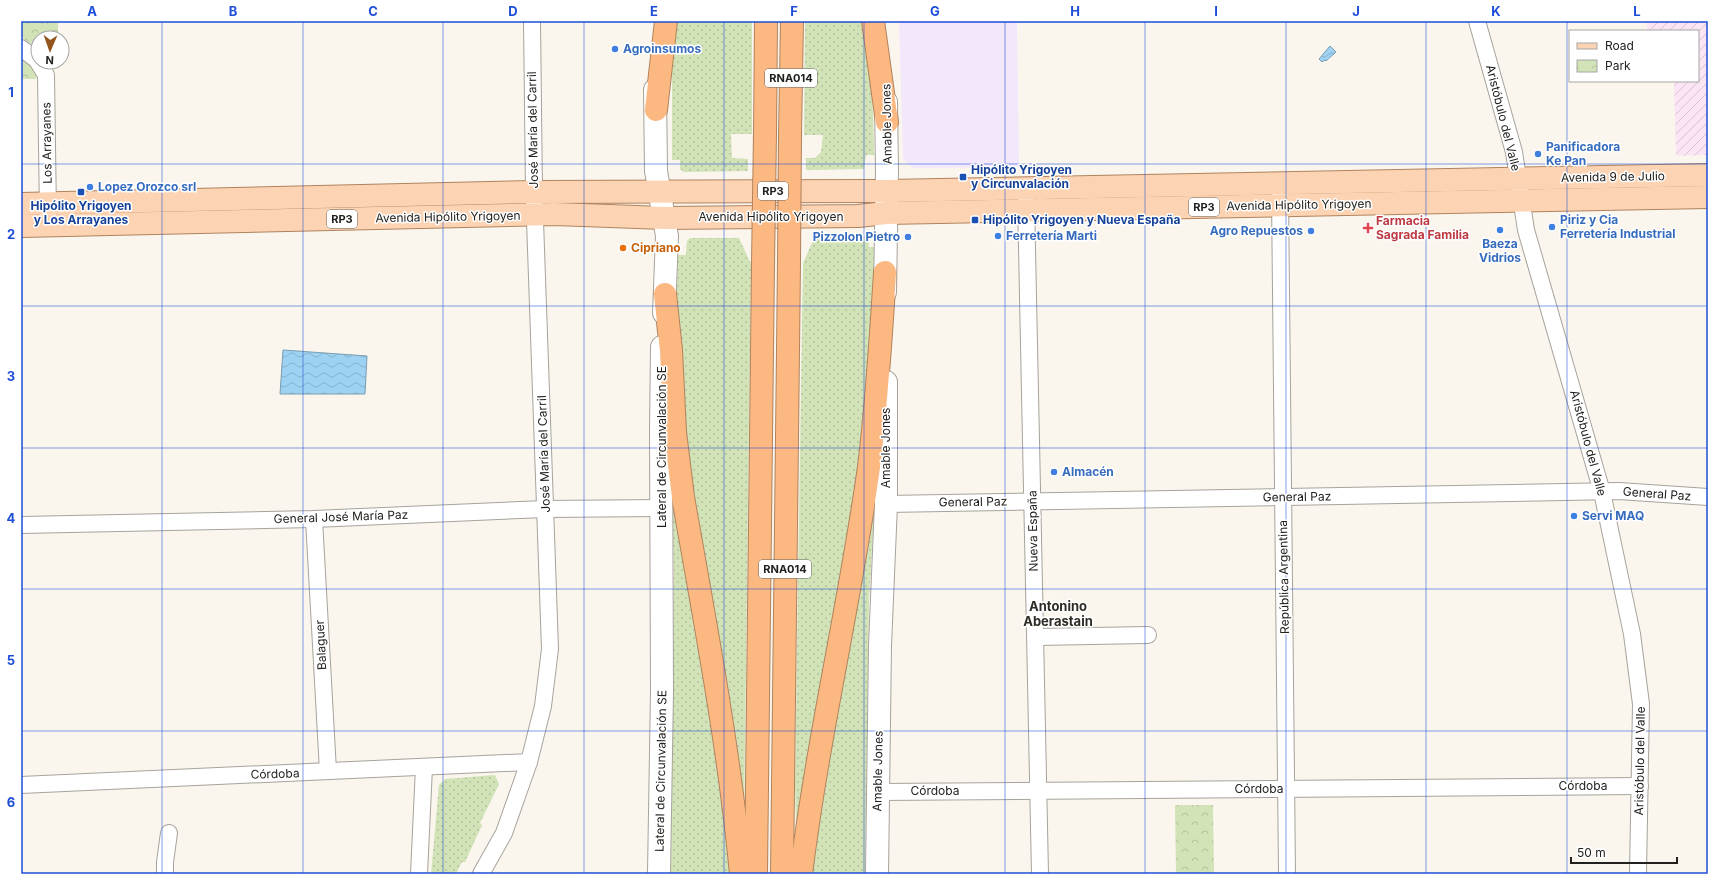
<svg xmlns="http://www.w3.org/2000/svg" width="1729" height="895" viewBox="0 0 1729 895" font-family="Inter,sans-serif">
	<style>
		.commercial { fill: #f3e7fc }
		.industrial { fill: url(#industrial-furrows) }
		.grass { fill: url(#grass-dots) }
		.park { fill: url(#park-crowns) }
		.water { fill: url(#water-waves); stroke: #789db2 }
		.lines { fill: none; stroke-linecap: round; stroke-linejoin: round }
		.street-casing { stroke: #a7a39c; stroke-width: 18 }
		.secondary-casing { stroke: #a7a39c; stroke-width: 24 }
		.primary-casing { stroke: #b0835e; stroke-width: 24 }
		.highway-casing { stroke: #b0835e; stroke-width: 24 }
		.street { stroke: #fff; stroke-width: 16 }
		.secondary { stroke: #fff; stroke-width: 22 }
		.primary { stroke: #fdd4b3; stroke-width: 22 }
		.highway { stroke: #fcb881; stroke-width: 22 }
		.highway-bridge-casing { stroke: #b0835e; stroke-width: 24; stroke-linecap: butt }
		.highway-bridge { stroke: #fcb881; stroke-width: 22 }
		.grid { fill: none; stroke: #1d4ed8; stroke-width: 1; stroke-opacity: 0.55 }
		.shop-dot { fill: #3f7fe0; stroke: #fff; stroke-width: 1.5 }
		.transit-dot { fill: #1a4fb4; stroke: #fff; stroke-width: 1.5 }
		.health-dot { fill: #e0444e; stroke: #fff; stroke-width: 1.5 }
		.food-dot { fill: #e8710a; stroke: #fff; stroke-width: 1.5 }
		.labels { text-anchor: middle; stroke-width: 3; stroke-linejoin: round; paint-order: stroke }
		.shield { fill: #fff; stroke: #646462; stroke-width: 1 }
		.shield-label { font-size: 11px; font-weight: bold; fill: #22211e }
		.shop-label { font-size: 12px; font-weight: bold; fill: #366cbe; stroke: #fff; text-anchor: start }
		.street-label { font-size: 12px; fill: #22211e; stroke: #fff }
		.transit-label { font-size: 12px; font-weight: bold; fill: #164399; stroke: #fff; text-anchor: start }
		.health-label { font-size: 12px; font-weight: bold; fill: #be3a42; stroke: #fff; text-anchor: start }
		.food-label { font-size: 12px; font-weight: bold; fill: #c56008; stroke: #fff; text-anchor: start }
		.neighbourhood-label { font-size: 13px; font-weight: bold; fill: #2f2b25; stroke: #fff }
		.neatline { fill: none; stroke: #1d4ed8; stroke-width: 1.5 }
		.grid-label { font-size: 13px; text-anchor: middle; font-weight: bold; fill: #1d4ed8 }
	</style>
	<defs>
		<pattern id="industrial-furrows" width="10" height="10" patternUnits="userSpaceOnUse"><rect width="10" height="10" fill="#fbe5f4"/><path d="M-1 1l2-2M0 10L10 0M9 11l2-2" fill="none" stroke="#d7c4d1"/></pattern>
		<pattern id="grass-dots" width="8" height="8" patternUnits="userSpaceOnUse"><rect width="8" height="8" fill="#d1e3b7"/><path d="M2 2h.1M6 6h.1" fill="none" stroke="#b3c29d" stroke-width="1.8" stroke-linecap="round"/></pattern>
		<pattern id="park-crowns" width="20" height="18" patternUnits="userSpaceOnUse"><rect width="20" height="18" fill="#d1e3b7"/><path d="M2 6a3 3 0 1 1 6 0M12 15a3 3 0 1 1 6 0" fill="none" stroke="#b3c29d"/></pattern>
		<pattern id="water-waves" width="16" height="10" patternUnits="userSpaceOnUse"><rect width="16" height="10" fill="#9dd2f2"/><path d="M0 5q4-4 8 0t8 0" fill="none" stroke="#87b4cf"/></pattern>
	</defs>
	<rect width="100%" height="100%" fill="#faf6ee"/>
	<polygon class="commercial" points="899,21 1017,21 1019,167 913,168 903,159"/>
	<polygon class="industrial" points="1647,21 1708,21 1708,155 1676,156 1674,81 1698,81 1698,31 1647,31"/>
	<g class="grass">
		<polygon points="672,21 752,21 752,134 731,134 732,158 748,159 748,171 684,172 680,169 680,160 672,160"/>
		<polygon points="805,21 867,21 873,114 874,155 866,155 864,169 806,170 806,158 815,158 821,152 823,135 804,135"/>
		<polygon points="815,236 866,236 869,239 869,247 874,247 872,398 796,828 795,786 798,584 803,263"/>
		<polygon points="690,238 739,238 751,264 744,823 701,569 675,355 678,255 686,255 687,241"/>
		<polygon points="671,466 718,761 731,874 671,874 674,573"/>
		<polygon points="874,515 869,600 865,874 811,874 819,811 868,519"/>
		<polygon points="495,775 499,784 480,823 482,825 465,862 462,862 456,874 431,874 439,785 445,779"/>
	</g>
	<g class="park">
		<polygon points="21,21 58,21 58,38 38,38 38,48 21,37"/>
		<path d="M 21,57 C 29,61 37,69 36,79 L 21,79 Z"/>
		<polygon points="1175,805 1213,805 1214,874 1176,874"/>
	</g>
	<g class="water">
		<polygon points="1330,46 1336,52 1326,61 1325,60 1322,62 1319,59"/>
		<polygon points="283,350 367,356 365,394 280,394"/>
	</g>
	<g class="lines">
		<g class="street-casing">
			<g id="street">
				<polyline points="1477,21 1514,152 1526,230 1602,492 1632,634 1641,704 1638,874"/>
				<polyline points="21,48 38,61"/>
				<polyline points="38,62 46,75 48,215"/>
				<polyline points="1280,195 1287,874"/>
				<polyline points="1026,200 1040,874"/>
				<polyline points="886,504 1619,491 1708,497"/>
				<polyline points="314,519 328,771"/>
				<polyline points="21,525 314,519 545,509 661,508"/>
				<polyline points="1036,637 1148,635"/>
				<polyline points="21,785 529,762"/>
				<polyline points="878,792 1640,786"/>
				<polyline points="165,874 165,862 169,833"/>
				<polyline points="419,874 424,767"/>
				<polyline points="481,874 504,833 529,762 543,706 550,649 534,192 532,21"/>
			</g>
		</g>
		<g class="secondary-casing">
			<g id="secondary">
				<polyline points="655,90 656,171 667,236 664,313"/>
				<polyline points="885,292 887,171 886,102"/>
				<polyline points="659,874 662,691 661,429 662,347"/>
				<polyline points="877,874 880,646 886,504 886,382"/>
			</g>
		</g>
		<g class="primary-casing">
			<g id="primary">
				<polyline points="21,204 534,192 887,191 1708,175"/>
				<polyline points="21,226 555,214 664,218 858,216 886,213 1708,197"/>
			</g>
		</g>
		<g class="highway-casing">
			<g id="highway">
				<polyline points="873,21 887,122"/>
				<polyline points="656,110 666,21"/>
				<polyline points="765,134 766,21"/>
				<polyline points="790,135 792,21"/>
				<path d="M 665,294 L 671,350 L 675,432 L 683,497 C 705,622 729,747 741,874"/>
				<polyline points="756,874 763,264"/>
				<polyline points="782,874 789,263"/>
				<path d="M 801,874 C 818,737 850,603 869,467 C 877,402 881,337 885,272"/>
			</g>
		</g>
		<use href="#street" class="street"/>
		<use href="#secondary" class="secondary"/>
		<use href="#primary" class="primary"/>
		<use href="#highway" class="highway"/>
		<g class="highway-bridge-casing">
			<g id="highway-bridge">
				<polyline points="789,263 790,135"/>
				<polyline points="763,264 765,134"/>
			</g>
		</g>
		<use href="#highway-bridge" class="highway-bridge"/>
	</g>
	<path class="grid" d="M 162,21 L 162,874M 303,21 L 303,874M 443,21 L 443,874M 584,21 L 584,874M 724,21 L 724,874M 864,21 L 864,874M 1005,21 L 1005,874M 1145,21 L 1145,874M 1286,21 L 1286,874M 1426,21 L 1426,874M 1567,21 L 1567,874M 21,164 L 1708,164M 21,306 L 1708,306M 21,448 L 1708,448M 21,589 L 1708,589M 21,731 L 1708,731"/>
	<g class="shop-dot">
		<circle cx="615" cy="49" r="4"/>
		<circle cx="1538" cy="154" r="4"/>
		<circle cx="90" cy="187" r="4"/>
		<circle cx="1552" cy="227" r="4"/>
		<circle cx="1500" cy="230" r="4"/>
		<circle cx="1311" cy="231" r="4"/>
		<circle cx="998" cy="236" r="4"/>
		<circle cx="908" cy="237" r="4"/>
		<circle cx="1054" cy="472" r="4"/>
		<circle cx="1574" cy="516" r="4"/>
	</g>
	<g class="transit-dot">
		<rect x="959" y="173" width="8" height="8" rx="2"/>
		<rect x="77" y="188" width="8" height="8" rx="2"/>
		<rect x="971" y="216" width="8" height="8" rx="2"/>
	</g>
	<path class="health-dot" d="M1366 222h4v4h4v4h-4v4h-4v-4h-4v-4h4z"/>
	<circle class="food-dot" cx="623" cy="248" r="4"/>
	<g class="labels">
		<g class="shield">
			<rect x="765" y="69" width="52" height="18" rx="3"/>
			<rect x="758" y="182" width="30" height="18" rx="3"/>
			<rect x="1189" y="198" width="30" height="18" rx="3"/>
			<rect x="327" y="210" width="30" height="18" rx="3"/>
			<rect x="759" y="560" width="52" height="18" rx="3"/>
		</g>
		<g class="shield-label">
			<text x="791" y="82">RNA014</text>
			<text x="773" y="195">RP3</text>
			<text x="1204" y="211">RP3</text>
			<text x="342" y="223">RP3</text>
			<text x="785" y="573">RNA014</text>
		</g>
		<g class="shop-label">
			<text x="623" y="53">Agroinsumos</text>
			<text x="1546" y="151">Panificadora<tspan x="1546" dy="14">Ke Pan</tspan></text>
			<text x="98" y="191">Lopez Orozco srl</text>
			<text x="1560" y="224">Piriz y Cia<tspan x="1560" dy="14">Ferretería Industrial</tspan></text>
			<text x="1303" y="235" text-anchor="end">Agro Repuestos</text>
			<text x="1006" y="240">Ferretería Marti</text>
			<text x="900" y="241" text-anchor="end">Pizzolon Pietro</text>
			<text x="1500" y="248" text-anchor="middle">Baeza<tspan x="1500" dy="14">Vidrios</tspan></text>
			<text x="1062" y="476">Almacén</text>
			<text x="1582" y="520">Servi MAQ</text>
		</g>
		<g class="street-label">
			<text transform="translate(1503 118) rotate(76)" y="4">Aristóbulo del Valle</text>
			<text transform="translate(887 124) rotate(-91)" y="4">Amable Jones</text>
			<text transform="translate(533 130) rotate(-91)" y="4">José María del Carril</text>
			<text transform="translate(47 143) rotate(-91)" y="4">Los Arrayanes</text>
			<text transform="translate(1613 177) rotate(-1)" y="4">Avenida 9 de Julio</text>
			<text transform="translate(1299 205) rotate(-1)" y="4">Avenida Hipólito Yrigoyen</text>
			<text transform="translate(448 217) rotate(-1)" y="4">Avenida Hipólito Yrigoyen</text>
			<text x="771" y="221">Avenida Hipólito Yrigoyen</text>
			<text transform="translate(1588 443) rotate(75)" y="4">Aristóbulo del Valle</text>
			<text transform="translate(662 447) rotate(-90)" y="4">Lateral de Circunvalación SE</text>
			<text transform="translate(886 448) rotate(-90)" y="4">Amable Jones</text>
			<text transform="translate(544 454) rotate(-92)" y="4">José María del Carril</text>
			<text transform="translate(1657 494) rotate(4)" y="4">General Paz</text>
			<text transform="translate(1297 497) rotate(-1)" y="4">General Paz</text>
			<text transform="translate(973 502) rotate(-1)" y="4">General Paz</text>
			<text transform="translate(341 517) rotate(-2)" y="4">General José María Paz</text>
			<text transform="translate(1033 531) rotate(-91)" y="4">Nueva España</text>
			<text transform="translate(1284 577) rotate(-91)" y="4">República Argentina</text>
			<text transform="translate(321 645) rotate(-93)" y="4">Balaguer</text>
			<text transform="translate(1640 761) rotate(-89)" y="4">Aristóbulo del Valle</text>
			<text transform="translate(661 771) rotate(-89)" y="4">Lateral de Circunvalación SE</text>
			<text transform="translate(878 771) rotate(-89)" y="4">Amable Jones</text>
			<text transform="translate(275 774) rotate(-2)" y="4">Córdoba</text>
			<text x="1583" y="790">Córdoba</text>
			<text x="1259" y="793">Córdoba</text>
			<text x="935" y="795">Córdoba</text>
		</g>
		<g class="transit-label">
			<text x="971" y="174">Hipólito Yrigoyen<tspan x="971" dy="14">y Circunvalación</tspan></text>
			<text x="81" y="210" text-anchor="middle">Hipólito Yrigoyen<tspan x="81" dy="14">y Los Arrayanes</tspan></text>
			<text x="983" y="224">Hipólito Yrigoyen y Nueva España</text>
		</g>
		<g class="health-label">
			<text x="1376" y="225">Farmacia<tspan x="1376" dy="14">Sagrada Familia</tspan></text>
		</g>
		<g class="food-label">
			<text x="631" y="252">Cipriano</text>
		</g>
		<g class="neighbourhood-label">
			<text x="1058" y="611">Antonino<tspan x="1058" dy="15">Aberastain</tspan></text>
		</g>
	</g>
	<rect width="1729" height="895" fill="none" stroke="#ffffff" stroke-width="44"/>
	<rect x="1569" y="30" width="130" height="52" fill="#ffffff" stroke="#a7a6a5"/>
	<rect x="1577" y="43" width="20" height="6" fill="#fdd4b3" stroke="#a7a6a5"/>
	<text x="1605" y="50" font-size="12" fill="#22211e">Road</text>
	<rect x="1577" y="60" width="20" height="12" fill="url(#park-crowns)" stroke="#a7a6a5"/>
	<text x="1605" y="70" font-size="12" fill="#22211e">Park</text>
	<g transform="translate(50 50) rotate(182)"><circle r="19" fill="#ffffff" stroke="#a7a6a5"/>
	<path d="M0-3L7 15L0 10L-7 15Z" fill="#93551b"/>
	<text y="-6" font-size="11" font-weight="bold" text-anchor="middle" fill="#22211e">N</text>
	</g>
	<path d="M1571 857v6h106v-6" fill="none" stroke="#22211e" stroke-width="2"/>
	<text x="1577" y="857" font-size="12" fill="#22211e" stroke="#ffffff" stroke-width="3" paint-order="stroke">50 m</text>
	<rect x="22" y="22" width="1685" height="851" class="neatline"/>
	<g class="grid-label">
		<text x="92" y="16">A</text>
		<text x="233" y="16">B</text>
		<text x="373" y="16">C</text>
		<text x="513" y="16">D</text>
		<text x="654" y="16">E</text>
		<text x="794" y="16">F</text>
		<text x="935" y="16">G</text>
		<text x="1075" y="16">H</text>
		<text x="1216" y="16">I</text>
		<text x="1356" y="16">J</text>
		<text x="1496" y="16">K</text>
		<text x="1637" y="16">L</text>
		<text x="11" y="97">1</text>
		<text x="11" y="239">2</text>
		<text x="11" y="381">3</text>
		<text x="11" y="523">4</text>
		<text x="11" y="665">5</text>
		<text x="11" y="807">6</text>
	</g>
</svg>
